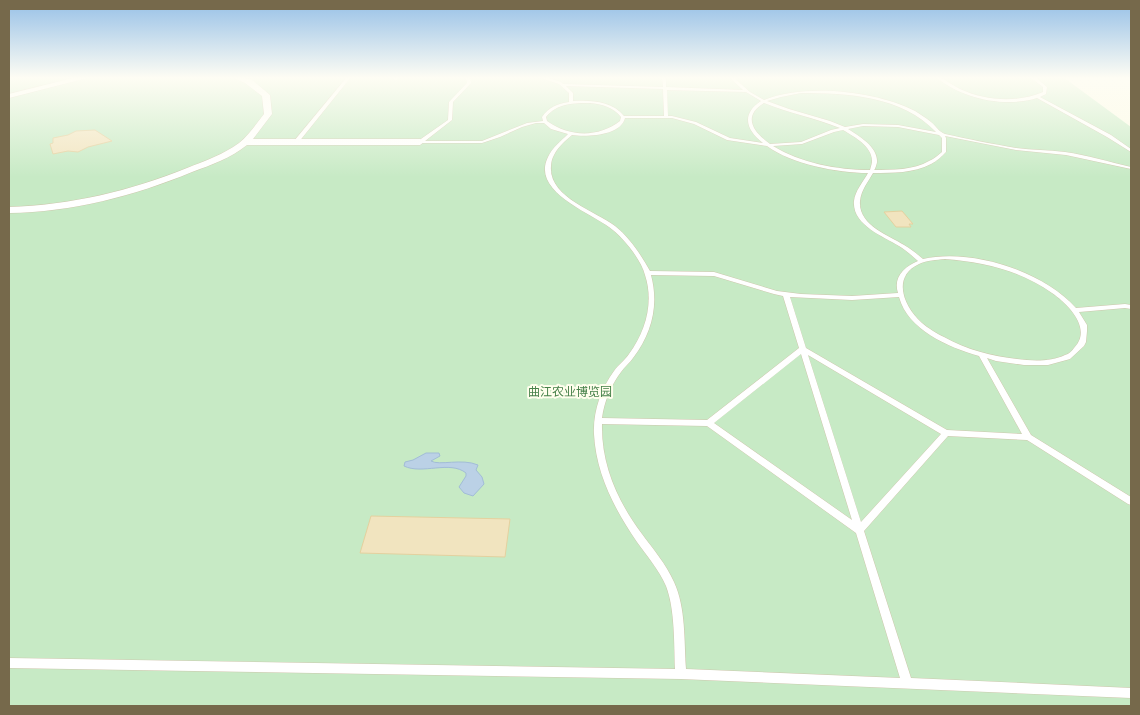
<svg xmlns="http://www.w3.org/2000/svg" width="1140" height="715" viewBox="0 0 1140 715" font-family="'PT Sans','Noto Sans SC',sans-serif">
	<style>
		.green { fill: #c7eac5 }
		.water { fill: #bbd1e6; stroke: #a2bdd7 }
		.building { fill: #f1e4bf; stroke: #e4d19f }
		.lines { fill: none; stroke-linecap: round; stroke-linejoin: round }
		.service-casing { stroke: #cec7ad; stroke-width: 1 }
		.minor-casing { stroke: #cec7ad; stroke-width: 1 }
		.service { fill: #fff; fill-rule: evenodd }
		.minor { fill: #fff; fill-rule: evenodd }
		.labels { text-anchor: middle; stroke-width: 4; stroke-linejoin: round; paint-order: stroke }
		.park-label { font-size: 12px; fill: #468149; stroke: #fffeed }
	</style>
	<rect width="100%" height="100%" fill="#fcfbe7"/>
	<polygon class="green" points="9,77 1063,77 1131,127 1131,706 9,706"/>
	<path class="water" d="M 426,453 L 439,453 L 440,456 L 431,461 C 439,466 462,458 478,465 L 476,470 L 482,477 L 484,484 L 473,496 L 464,493 L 459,487 L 466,476 L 466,473 C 450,460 422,475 404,466 L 405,462 L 413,460 Z"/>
	<g class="building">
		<polygon points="95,130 112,141 88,147 78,152 68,151 53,154 50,144 53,143 53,138 68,135 76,131"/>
		<polygon points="902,211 913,224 909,224 911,227 896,227 884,212"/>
		<polygon points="371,516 510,519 505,557 360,553"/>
	</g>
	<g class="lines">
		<g class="service-casing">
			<g id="service">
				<polygon points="347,77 351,77 298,143 294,143 294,141"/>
				<polygon points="395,77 399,77 396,80 394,79"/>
				<path d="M 466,77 L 470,77 L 471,83 L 453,102 L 452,120 L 425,141 L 482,141 L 527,123 L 543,121 L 542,117 C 549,107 557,104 569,102 L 569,93 L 559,84 L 538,77 L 545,77 L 561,82 L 563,84 L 663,87 L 662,77 L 666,77 L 666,87 L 743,90 L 729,77 L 733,77 L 750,92 L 764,100 C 806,83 876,91 915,111 C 920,114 926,118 931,122 C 936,126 939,132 945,134 C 967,139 993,144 1016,148 C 1032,150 1048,150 1065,152 C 1087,155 1109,162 1131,167 L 1131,169 L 1066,155 L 1016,150 L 945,136 L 946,138 L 946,152 C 942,156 937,161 931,164 C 914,173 892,173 873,173 C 868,182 861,190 860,201 C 858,225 888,235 904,245 C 911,249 917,254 923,259 C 971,248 1043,271 1076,308 L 1125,304 L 1131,305 L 1131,309 L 1125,308 L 1079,312 L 1087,325 L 1087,331 L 1086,342 L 1084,346 L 1070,359 L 1048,365 L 1024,365 L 996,361 L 987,358 L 1031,435 L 1131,497 L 1131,505 L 1128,504 L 1027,440 L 948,436 L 864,531 L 911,678 L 1131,688 L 1131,698 L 681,679 L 9,668 L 9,658 L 675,669 C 674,644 675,609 666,586 C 659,570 647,556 637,542 C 615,510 596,474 594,434 C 593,411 601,389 614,371 C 619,364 625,360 629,354 C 646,331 654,302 645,275 C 641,259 622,236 609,227 C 589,212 531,191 548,157 C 552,148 561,141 568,134 L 551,129 L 544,123 L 536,123 L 522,127 L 500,137 L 482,143 L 418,143 L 418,141 L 448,120 L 449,102 L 467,83 ZM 566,86 L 663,89 L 664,116 L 624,116 C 612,101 591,100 573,101 L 573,93 ZM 667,90 L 746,92 L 761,101 C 741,114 746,130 763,143 L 730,138 L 696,122 L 672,116 L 668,116 ZM 801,93 C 848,93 902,96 936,132 L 898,125 L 863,124 L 845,127 L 830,121 L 789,109 L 767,101 L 781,97 ZM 590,103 C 602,104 613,107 621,117 L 620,121 C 598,138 569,137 547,121 L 546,117 C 557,103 574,103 590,103 ZM 764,103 C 789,113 815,118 840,128 L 831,130 L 801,142 L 770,144 C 753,132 742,116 764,103 ZM 625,118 L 672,118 L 694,124 L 727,140 L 767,146 C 791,164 838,173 868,173 C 863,182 855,191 854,201 C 852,225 883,236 899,246 C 906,250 912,256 918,261 C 904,267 893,277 898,293 L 852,296 L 801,294 L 777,291 L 714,272 L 650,271 C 641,255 630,238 615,226 C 595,211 548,197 551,166 C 551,162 552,159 554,155 C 558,147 565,141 572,135 C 586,137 621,136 625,118 ZM 863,126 L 898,127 L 939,135 L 942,138 L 942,152 C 938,155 934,159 929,161 C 914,170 892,170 874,170 C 875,170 877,163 877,162 C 878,147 859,136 848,129 ZM 843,130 C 855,137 873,147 872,162 C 872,163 870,170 870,170 C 837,170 801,163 773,146 L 802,144 L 834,132 ZM 945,259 C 983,262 1020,270 1052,293 C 1068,304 1093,329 1074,348 C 1072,351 1069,354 1065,355 C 1051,362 1032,361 1017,359 C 992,356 967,350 944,337 C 937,334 928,328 922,323 C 904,307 891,277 919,264 C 927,260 936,260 945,259 ZM 651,275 L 714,276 L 774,294 L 783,296 L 799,348 L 707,420 L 602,418 C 604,402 611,385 621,372 C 624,367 630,363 633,358 C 652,333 659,305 651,275 ZM 790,297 L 852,300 L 899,297 C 908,330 948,347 979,356 L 1022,434 L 947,430 L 806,348 ZM 801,354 L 852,520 L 714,423 ZM 808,355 L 941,434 L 861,522 ZM 602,424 L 707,426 L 856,533 L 900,678 L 686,669 C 684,641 686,608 674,582 C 666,564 653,549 642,534 C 618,502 601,465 602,424 Z"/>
				<path d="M 936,77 C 943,77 953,86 960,89 C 986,101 1017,103 1043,92 L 1043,87 L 1030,77 L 1035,77 L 1047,87 L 1046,94 L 1040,97 L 1111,135 L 1131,149 L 1131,152 L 1107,137 L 1037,98 C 1005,108 962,99 936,77 Z"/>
			</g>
		</g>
		<g class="minor-casing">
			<g id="minor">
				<polygon points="77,77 91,77 9,98 9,94"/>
				<path d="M 232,77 L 251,79 L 270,95 L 272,114 L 253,139 L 420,139 L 424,142 L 420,145 L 247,145 C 231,158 211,165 192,172 C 134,196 72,212 9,213 L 9,207 C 71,205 130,191 187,168 C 205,161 224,154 239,143 C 249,135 256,124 264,114 L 262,96 L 245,83 Z"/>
			</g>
		</g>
		<use href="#service" class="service"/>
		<use href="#minor" class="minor"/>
	</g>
	<linearGradient id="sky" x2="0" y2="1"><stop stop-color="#96c0e7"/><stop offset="0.44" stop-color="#fefdf4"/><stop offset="1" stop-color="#fefdf4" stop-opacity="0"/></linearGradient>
	<rect width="1140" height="177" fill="url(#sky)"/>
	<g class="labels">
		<g class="park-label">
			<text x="570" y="396">曲江农业博览园</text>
		</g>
	</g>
	<rect width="1140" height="715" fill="none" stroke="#76694b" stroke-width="20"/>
</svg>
